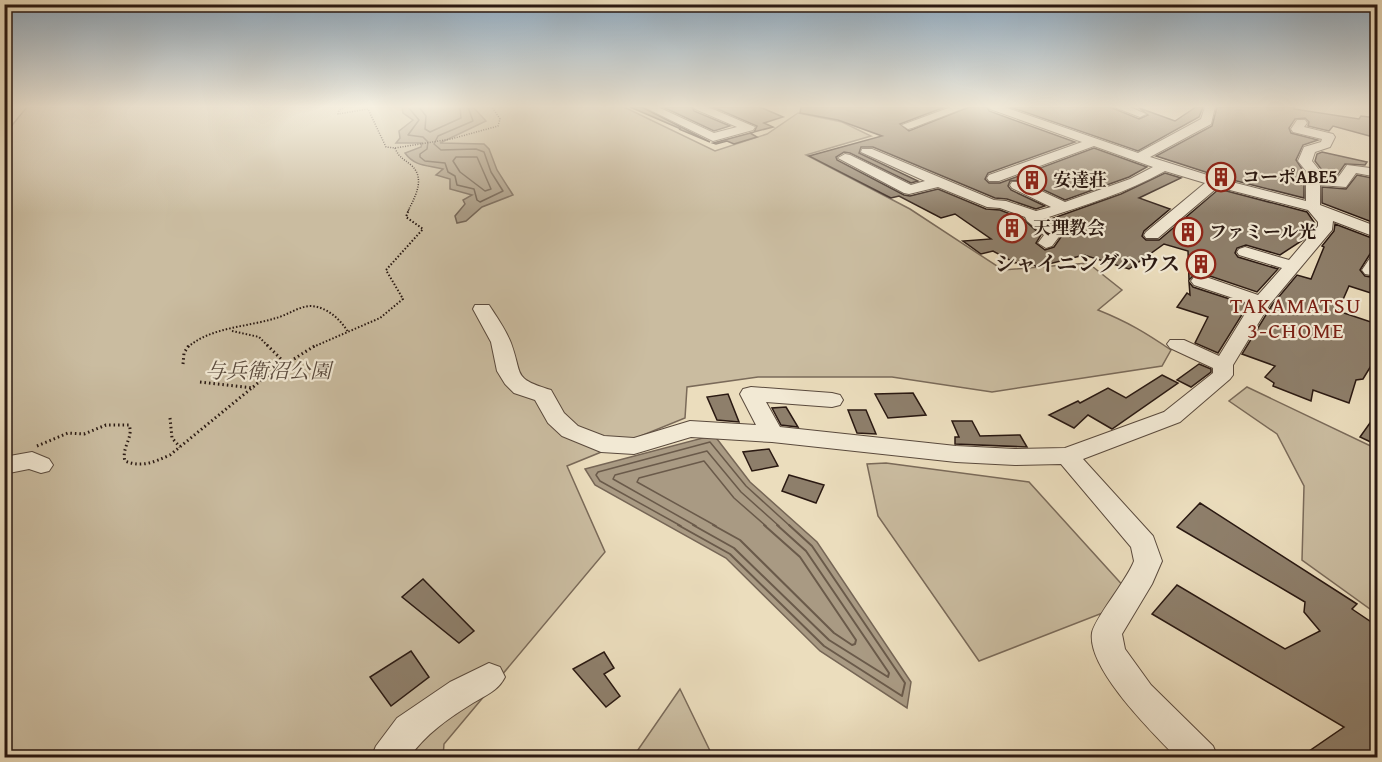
<svg xmlns="http://www.w3.org/2000/svg" width="1382" height="762" viewBox="0 0 1382 762" font-family="'Gentium Book Plus','Noto Serif JP',serif">
	<style>
		.green { fill: #cabca0; stroke: #7a6a59; stroke-width: 1.5 }
		.water { fill: #a99a83; stroke: #766656; stroke-width: 1.5 }
		.lines { fill: none; stroke-linecap: round; stroke-linejoin: round }
		.shore-far1 { stroke: #6a5a4a; stroke-width: 1.5 }
		.shore { stroke: #6a5a4a; stroke-width: 2 }
		.building { fill: #8e7f6b; stroke: #2a1912; stroke-width: 1.5 }
		.minor-casing { stroke: #5a4a3d; stroke-width: 2 }
		.path-far2 { stroke: #2a1912; stroke-width: 1.5; stroke-dasharray: 1 1.5; stroke-linecap: butt }
		.path-far1 { stroke: #2a1912; stroke-width: 2; stroke-dasharray: 1.5 2; stroke-linecap: butt }
		.path { stroke: #2a1912; stroke-width: 3; stroke-dasharray: 1.5 3; stroke-linecap: butt }
		.minor { fill: #f2e9d4; fill-rule: evenodd }
		.labels { text-anchor: middle; stroke-width: 4.5; stroke-linejoin: round; paint-order: stroke }
		.far-poi-label { font-size: 18px; font-weight: bold; fill: #2a1912; stroke: #f2e9d4; text-anchor: start }
		.poi-label { font-size: 21px; font-weight: bold; fill: #2a1912; stroke: #f2e9d4; text-anchor: end }
		.park-label { font-size: 21px; font-style: italic; fill: #5a4a3d; stroke: #f2e9d4 }
		.neighbourhood-label { font-size: 22px; letter-spacing: 1.5px; fill: #7a1f14; stroke: #f2e9d4 }
	</style>
	<rect width="100%" height="100%" fill="#ebddbd"/>
	<filter id="stains"><feTurbulence type="fractalNoise" baseFrequency=".00333" numOctaves="4"/><feColorMatrix values="0 0 0 0 .2 0 0 0 0 .09 0 0 0 0 .02 0 0 0 .5 -.17"/></filter>
	<radialGradient id="worn" r=".72"><stop offset=".6" stop-color="#630" stop-opacity="0"/><stop offset="1" stop-color="#630" stop-opacity=".3"/></radialGradient>
	<g class="green">
		<path d="M 27,107 L 624,107 L 715,151 L 767,134 L 798,113 L 842,122 L 871,136 L 806,155 L 910,209 L 1003,270 L 1088,263 L 1122,290 L 1098,310 C 1128,322 1146,333 1171,350 L 1162,366 L 992,392 L 892,377 L 758,377 L 687,387 L 685,418 L 567,466 L 605,552 L 444,744 L 443,757 L 5,757 L 4,135 Z"/>
		<polygon points="1247,387 1377,449 1377,614 1302,560 1304,486 1277,434 1229,401"/>
		<polygon points="886,463 1029,482 1136,600 979,661 878,516 867,464"/>
		<polygon points="680,689 713,757 633,757"/>
	</g>
	<g class="water">
		<path d="M 402,107 L 473,107 L 486,121 L 440,143 L 484,144 L 489,149 L 497,170 L 513,195 L 482,207 L 466,221 L 457,223 L 455,216 L 465,204 L 463,200 L 472,195 L 450,189 L 450,179 L 436,175 L 443,169 C 428,165 415,167 405,153 L 421,147 L 422,143 L 396,143 L 400,138 L 399,131 L 413,120 L 403,113 Z"/>
		<polygon points="714,435 750,482 817,542 911,682 907,708 820,651 726,558 595,485 585,469"/>
	</g>
	<g class="lines">
		<g class="shore-far1">
			<polyline points="408,107 419,120 408,135 423,137 428,142 427,149 420,154 420,157 425,161 445,163 448,172 455,176 457,185 474,189 477,200 480,202 503,191 491,172 484,152 476,149 441,150 434,144 438,136 473,121 468,107"/>
			<polyline points="419,107 426,116 425,129 430,132 461,118 460,107"/>
			<polygon points="456,157 477,157 491,189 485,191 460,172 453,161"/>
			<polyline points="681,526 600,481 596,475 598,472 710,442 746,486 790,526"/>
			<polyline points="696,526 613,479 615,475 707,451 741,492 779,526"/>
			<polyline points="716,526 637,482 639,478 704,461 734,498 766,526"/>
		</g>
		<g class="shore">
			<polyline points="678,525 730,554 824,646 902,696 905,683 812,546 789,525"/>
			<polyline points="693,525 734,548 829,640 888,677 889,673 806,551 777,525"/>
			<polyline points="713,525 740,540 834,633 852,645 855,644 856,640 800,557 764,525"/>
		</g>
	</g>
	<g class="building">
		<polygon points="630,107 642,107 710,142 679,129 681,129"/>
		<polygon points="663,107 692,107 694,111 730,126 714,131"/>
		<polygon points="713,107 760,107 783,117 764,123 773,127 750,133 757,137 734,144 727,141 716,144 713,143 754,132 757,126"/>
		<polygon points="801,107 945,107 900,124 909,131 969,107 987,107 989,111 1075,142 988,173 985,179 989,183 1000,183 1094,148 1147,167 1129,177 1065,200 1023,180 1010,181 1008,186 1011,190 1045,206 1036,209 1007,199 995,198 873,147 861,147 859,153 918,181 911,183 850,153 844,152 836,157 837,160 904,195 910,196 938,189 986,209 1000,210 1023,219 1041,235 1036,243 1045,250 1054,247 1063,234 1048,220 1121,194 1165,173 1181,178 1139,198 1170,209 1144,231 1142,236 1146,240 1159,240 1219,189 1307,212 1316,225 1303,240 1280,255 1246,245 1237,248 1235,253 1238,257 1278,269 1257,292 1207,275 1194,275 1189,280 1188,251 1164,244 1129,269 1084,255 1037,267 1027,261 1015,263 993,251 981,254 963,241 991,239 955,214 941,218 899,196 891,198 887,196 809,156 882,136 838,120 800,113"/>
		<polygon points="1010,107 1110,107 1139,119 1148,115 1139,108 1175,121 1196,107 1203,107 1199,117 1138,151"/>
		<polygon points="1217,107 1295,107 1294,109 1359,119 1361,116 1377,118 1377,138 1333,126 1329,131 1308,126 1309,122 1305,118 1295,119 1289,128 1291,133 1318,140 1303,145 1296,160 1304,172 1304,198 1221,177 1156,156 1212,126"/>
		<polygon points="1322,152 1367,162 1365,165 1345,164 1336,177 1322,175 1322,170 1315,161 1317,154"/>
		<polygon points="1357,175 1377,179 1377,224 1322,203 1322,187 1346,189"/>
		<polygon points="1335,224 1377,240 1376,252 1370,254 1360,270 1365,276 1377,278 1377,295 1349,286 1338,311 1377,324 1377,356 1363,379 1356,380 1349,403 1313,390 1311,401 1273,386 1274,383 1265,377 1275,366 1242,354 1272,305 1297,275 1311,279 1324,247 1322,246 1334,231"/>
		<polygon points="1189,282 1193,287 1248,305 1218,353 1195,343 1208,317 1177,307 1187,293 1190,295"/>
		<polygon points="1199,364 1211,369 1211,372 1191,387 1177,380"/>
		<polygon points="1162,375 1178,383 1112,429 1088,415 1074,428 1049,415 1078,401 1080,403 1108,388 1126,398"/>
		<polygon points="913,393 926,415 888,418 875,394"/>
		<polygon points="728,394 739,422 717,420 707,397"/>
		<polygon points="786,407 798,427 781,425 772,408"/>
		<polygon points="848,410 866,410 876,434 857,433"/>
		<polygon points="1377,413 1377,445 1360,437"/>
		<polygon points="952,421 972,421 980,436 1020,435 1027,447 955,444 955,437 959,437"/>
		<polygon points="769,449 778,466 752,471 743,452"/>
		<polygon points="789,475 824,485 816,503 782,491"/>
		<polygon points="1200,503 1357,604 1352,609 1377,626 1377,758 1299,758 1344,727 1152,614 1177,585 1285,649 1320,631 1304,612 1305,602 1177,527"/>
		<polygon points="423,579 474,631 459,643 402,597"/>
		<polygon points="411,651 429,677 391,706 370,677"/>
		<polygon points="604,652 614,668 604,674 620,696 606,707 573,669"/>
	</g>
	<g class="lines">
		<g class="minor-casing">
			<g id="minor">
				<polygon points="644,107 658,107 714,133 737,127 695,109 694,107 708,107 755,127 753,130 713,141"/>
				<polygon points="951,107 967,107 912,128 908,129 902,125"/>
				<path d="M 989,107 L 1004,107 L 1138,153 L 1201,119 L 1205,107 L 1215,107 L 1211,124 L 1150,157 L 1220,179 L 1306,201 L 1306,171 L 1298,161 L 1304,147 L 1321,142 L 1322,139 L 1293,132 L 1291,129 L 1297,120 L 1305,120 L 1307,123 L 1304,127 L 1333,134 L 1335,137 L 1330,147 L 1315,152 L 1312,161 L 1320,171 L 1320,177 L 1337,179 L 1347,165 L 1378,169 L 1378,177 L 1356,173 L 1346,187 L 1320,185 L 1320,205 L 1378,227 L 1378,238 L 1333,221 L 1332,230 L 1270,304 L 1233,365 L 1233,375 L 1230,379 L 1180,422 L 1083,459 L 1153,536 L 1162,561 L 1152,584 L 1122,634 L 1125,649 L 1151,685 L 1213,746 L 1218,758 L 1177,758 C 1153,733 1087,669 1092,633 C 1094,619 1127,580 1134,561 L 1131,547 L 1061,464 L 1015,465 L 956,462 L 772,442 L 691,437 L 634,454 L 601,452 L 562,436 L 548,423 L 535,400 L 514,393 L 505,384 L 497,371 L 491,342 L 473,309 L 475,305 L 489,305 C 496,316 506,330 511,343 C 523,376 512,378 551,390 L 564,413 L 578,426 L 604,436 L 634,438 L 690,421 L 756,425 L 740,394 L 743,389 L 751,387 L 832,393 L 840,395 L 843,400 L 840,405 L 832,407 L 766,402 L 780,427 L 956,446 L 1015,449 L 1065,448 L 1164,412 L 1213,373 L 1213,368 L 1170,348 L 1167,344 L 1170,340 L 1184,340 L 1219,356 L 1251,304 L 1194,285 L 1191,281 L 1194,277 L 1206,277 L 1258,295 L 1282,268 L 1239,255 L 1237,252 L 1239,249 L 1245,247 L 1289,260 L 1318,226 L 1318,222 L 1308,210 L 1218,187 L 1158,238 L 1146,238 L 1144,235 L 1146,232 L 1205,183 L 1165,171 C 1126,193 1085,205 1043,219 L 1061,234 L 1052,246 L 1046,248 L 1038,243 L 1044,235 L 1027,221 L 1025,217 L 1000,208 L 987,207 L 938,187 L 909,194 L 904,193 L 838,158 L 845,154 L 850,155 L 911,185 L 925,181 L 861,152 L 862,149 L 872,149 L 994,200 L 1006,201 L 1036,211 L 1051,207 L 1012,188 L 1010,185 L 1012,182 L 1022,182 L 1065,202 L 1130,179 L 1153,167 L 1094,146 L 999,181 L 989,181 L 987,178 L 989,175 L 1082,142 L 990,109 Z"/>
				<polygon points="1114,107 1130,107 1146,114 1140,117"/>
				<polygon points="1378,254 1378,273 1371,275 1365,274 1362,270 1372,255"/>
				<polygon points="32,452 49,459 53,465 49,471 41,473 29,469 4,474 4,457"/>
				<path d="M 489,663 L 500,667 L 505,677 C 498,691 486,695 473,703 C 449,718 425,734 409,758 L 371,758 L 376,746 L 397,718 L 450,682 Z"/>
			</g>
		</g>
		<g class="path-far2">
			<polyline points="345,107 339,110 338,114 368,109 386,147 395,148 451,139 498,126 500,119 492,107"/>
			<path d="M 395,148 C 399,158 404,159 411,165 C 426,178 415,197 408,211"/>
		</g>
		<g class="path-far1">
			<polyline points="232,331 259,337 269,347"/>
			<path d="M 188,347 C 211,327 248,327 276,318 C 288,315 299,306 311,306 C 327,307 340,319 348,332"/>
			<polyline points="313,347 380,318 403,299 386,270 423,229 406,217 409,209"/>
		</g>
		<g class="path">
			<polyline points="267,345 285,363"/>
			<polyline points="183,364 184,353 189,345"/>
			<polyline points="200,382 254,388"/>
			<polyline points="170,418 172,438 180,447"/>
			<path d="M 37,446 L 68,433 L 84,434 L 106,425 L 129,425 C 134,437 121,448 125,461 C 142,468 154,462 170,455 L 264,378 L 316,345"/>
		</g>
		<use href="#minor" class="minor"/>
	</g>
	<linearGradient id="sky" x2="0" y2="1"><stop stop-color="#8faac0"/><stop offset="0.5" stop-color="#f6f0e1"/><stop offset="1" stop-color="#f6f0e1" stop-opacity="0"/></linearGradient>
	<rect width="1382" height="213" fill="url(#sky)"/>
	<defs>
		<g id="building-ring" transform="scale(1.5)"><circle r="9.5" fill="#f2e9d4" stroke="#8f2418" stroke-width="1.5"/><path d="M-4-6H4V6H1V3H-1V6H-4ZM-2.5-4.3h1.7v1.8h-1.7ZM.8-4.3h1.7v1.8H.8ZM-2.5-1h1.7V.8h-1.7ZM.8-1h1.7V.8H.8Z" fill="#8f2418"/></g>
	</defs>
	<g fill-rule="evenodd">
		<use href="#building-ring" x="1221" y="177"/>
		<use href="#building-ring" x="1032" y="180"/>
		<use href="#building-ring" x="1012" y="228"/>
		<use href="#building-ring" x="1188" y="232"/>
		<use href="#building-ring" x="1201" y="264"/>
	</g>
	<g class="labels">
		<g class="far-poi-label">
			<text x="1242" y="183">コーポABE5</text>
			<text x="1053" y="186">安達荘</text>
			<text x="1033" y="234">天理教会</text>
			<text x="1209" y="238">ファミール光</text>
		</g>
		<g class="poi-label">
			<text x="1180" y="271">シャイニングハウス</text>
		</g>
		<g class="park-label">
			<text x="268" y="378">与兵衛沼公園</text>
		</g>
		<g class="neighbourhood-label">
			<text x="1296" y="313">TAKAMATSU<tspan x="1296" dy="25">3-CHOME</tspan></text>
		</g>
	</g>
	<rect width="1382" height="762" fill="none" stroke="#ebddbd" stroke-width="24"/>
	<rect x="6" y="6" width="1370" height="750" fill="none" stroke="#2a1912" stroke-width="3"/>
	<rect x="12" y="12" width="1358" height="738" fill="none" stroke="#2a1912" stroke-width="1.5"/>
	<rect width="100%" height="100%" filter="url(#stains)"/>
	<rect width="100%" height="100%" fill="url(#worn)"/>
</svg>
